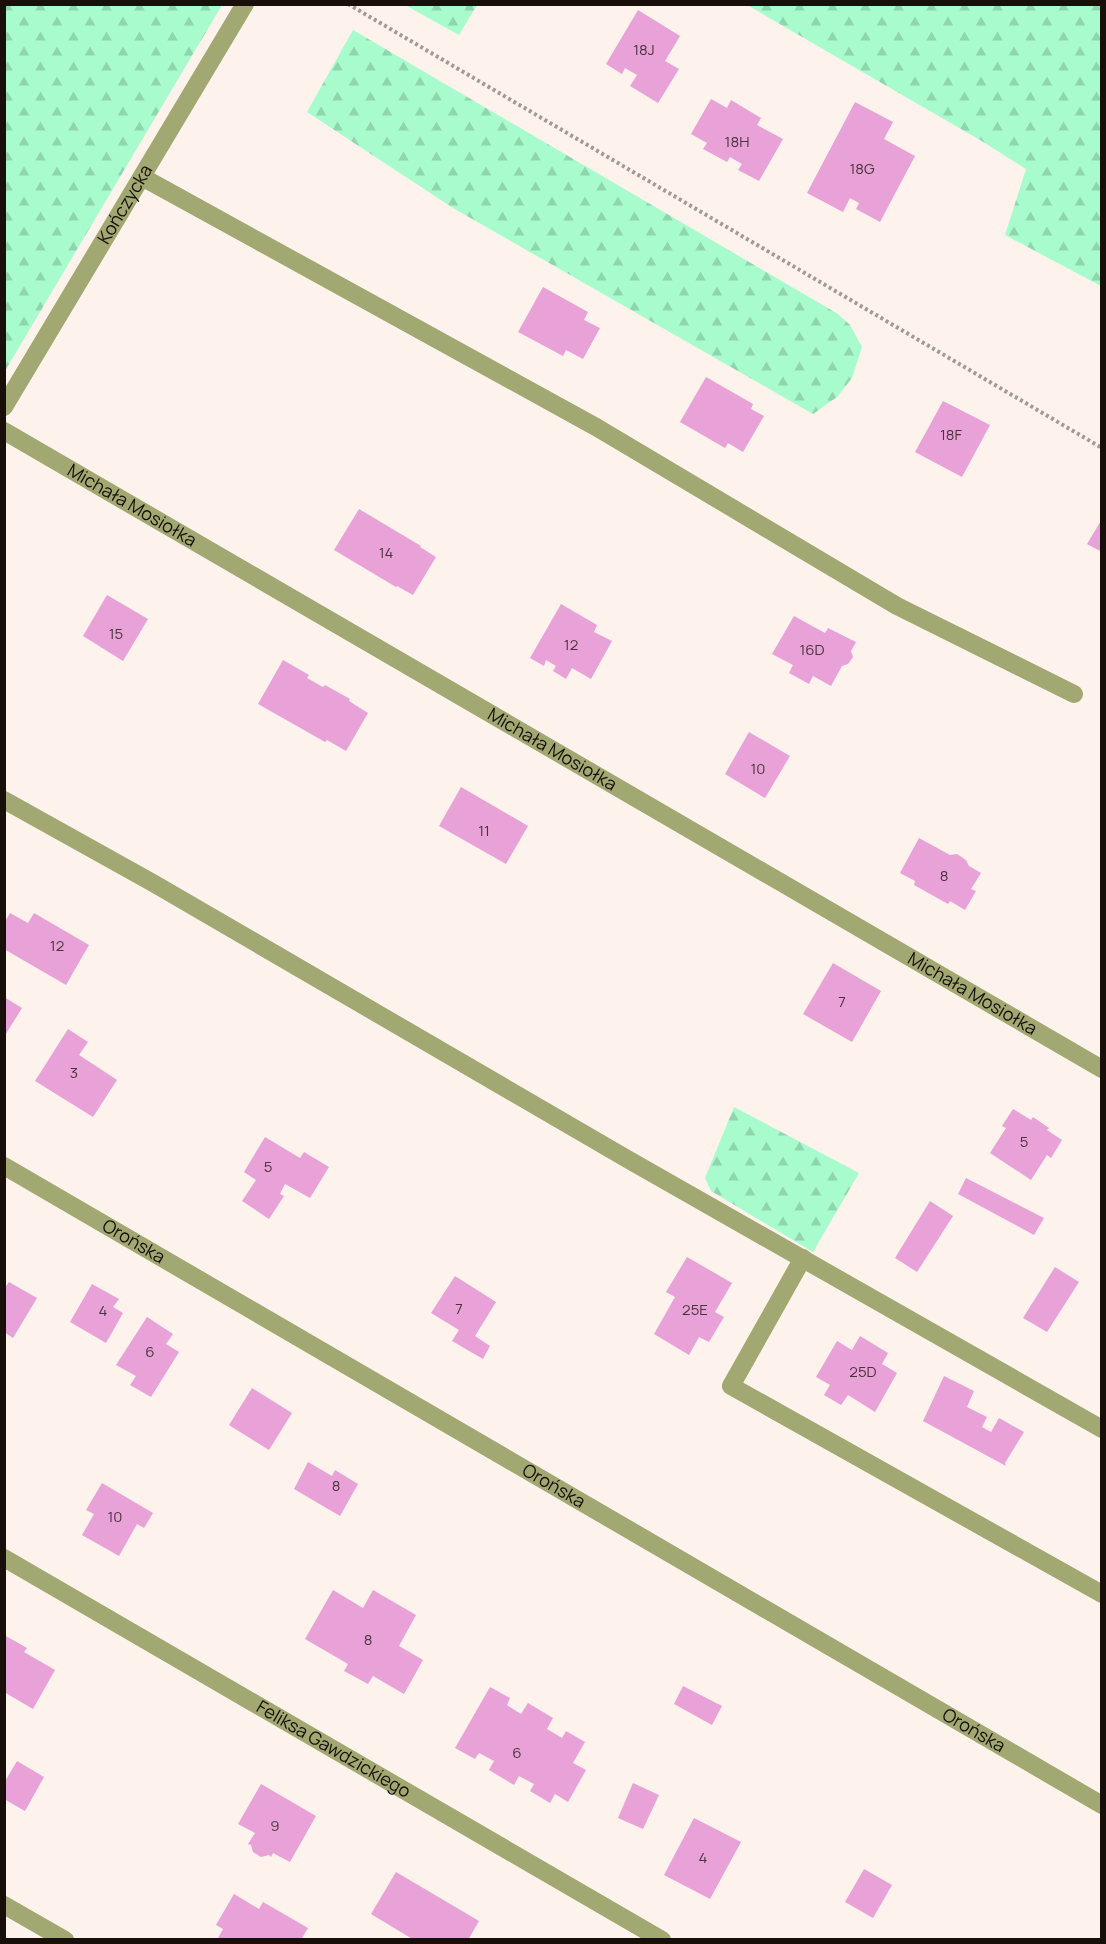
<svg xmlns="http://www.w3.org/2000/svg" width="1106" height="1944" viewBox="0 0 1106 1944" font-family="Manrope,sans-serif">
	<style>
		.forest { fill: url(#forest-firs) }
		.building { fill: #e8a2d7 }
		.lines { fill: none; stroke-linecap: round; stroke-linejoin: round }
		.path { stroke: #a59994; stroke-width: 4; stroke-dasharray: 3 3; stroke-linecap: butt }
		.minor { stroke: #a2a871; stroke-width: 18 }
		.labels { text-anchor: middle; stroke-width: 6; stroke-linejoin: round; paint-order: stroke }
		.number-label { font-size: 15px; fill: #4c333d }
		.street-label { font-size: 18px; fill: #180e0a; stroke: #fff }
	</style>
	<defs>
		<pattern id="forest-firs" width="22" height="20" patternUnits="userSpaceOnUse" patternTransform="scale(1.5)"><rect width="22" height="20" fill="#a7fbcd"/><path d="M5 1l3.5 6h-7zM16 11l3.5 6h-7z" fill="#8fd6af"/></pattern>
	</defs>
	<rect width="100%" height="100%" fill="#fef2ec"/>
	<g class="forest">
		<polygon points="5,4 222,5 5,371 4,5"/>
		<polygon points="405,5 477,4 477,5 459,35"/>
		<polygon points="747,5 1101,5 1101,286 1005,235 1026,169 980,140"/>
		<polygon points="353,30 838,314 850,325 862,347 852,378 837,397 813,414 453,208 307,112"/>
		<polygon points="734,1107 859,1173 813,1252 711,1191 705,1178"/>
	</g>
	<g class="building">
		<polygon points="638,10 680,36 665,61 679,69 658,103 630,86 637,75 625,68 622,74 606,64"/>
		<polygon points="711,99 727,108 731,100 761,118 757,125 783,139 759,181 738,170 742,164 730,157 727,162 703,149 707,143 691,134"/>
		<polygon points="855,102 893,122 884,139 915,156 880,222 856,209 859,203 850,198 843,212 807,193"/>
		<polygon points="543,287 588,312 584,320 600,328 583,359 566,350 563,356 518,332"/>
		<polygon points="706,377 753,404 751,409 764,416 743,452 728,443 725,448 680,422"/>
		<polygon points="943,401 990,425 962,477 915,452"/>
		<polygon points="359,509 421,546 420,547 436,557 413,595 397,586 396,587 334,550"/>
		<polygon points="1102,519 1102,552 1087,544"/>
		<polygon points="107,595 148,619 123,661 83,636"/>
		<polygon points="561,604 597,625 594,632 612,641 591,679 572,668 566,679 553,671 556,666 546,660 544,666 530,658"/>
		<polygon points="794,616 825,633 828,628 856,642 851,651 853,657 848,664 842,666 831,686 813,676 809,684 789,673 793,665 772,654"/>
		<polygon points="283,660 309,675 307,678 323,687 325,685 350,699 349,701 368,713 346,751 327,740 325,742 258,704"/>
		<polygon points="749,732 790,756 765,798 725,774"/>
		<polygon points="461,787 528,826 506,864 439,826"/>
		<polygon points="919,838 950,855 957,854 966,860 969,866 981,873 971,889 976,891 965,910 950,901 948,904 914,885 915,881 900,873"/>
		<polygon points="10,913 28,923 34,913 89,945 66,985 4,949 4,923"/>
		<polygon points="833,963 881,991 852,1042 803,1014"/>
		<polygon points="4,997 22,1008 4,1037"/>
		<polygon points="68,1029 88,1042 79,1055 117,1080 93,1117 35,1081"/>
		<polygon points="1013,1109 1031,1120 1033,1117 1049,1128 1047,1130 1062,1140 1051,1158 1047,1155 1031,1180 990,1153 1006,1128 1002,1126"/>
		<polygon points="265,1137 300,1158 304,1152 329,1167 310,1198 285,1184 280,1194 284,1196 269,1219 242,1201 256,1180 244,1172"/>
		<polygon points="966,1178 1044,1218 1034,1235 958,1194"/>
		<polygon points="930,1201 953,1216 917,1272 895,1258"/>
		<polygon points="687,1257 732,1283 715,1312 724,1317 709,1342 699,1337 689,1355 654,1334 675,1297 666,1292"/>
		<polygon points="1055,1267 1079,1282 1047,1332 1023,1318"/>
		<polygon points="455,1276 496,1302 475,1336 490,1346 483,1359 452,1341 459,1330 431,1313"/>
		<polygon points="9,1282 37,1298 13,1338 4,1332 4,1289"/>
		<polygon points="92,1284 119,1299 113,1307 123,1313 106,1343 70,1322"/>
		<polygon points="147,1317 173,1334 166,1344 179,1352 151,1397 130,1385 136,1376 116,1365"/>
		<polygon points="860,1336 888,1353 882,1364 897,1373 875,1412 848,1395 841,1405 824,1395 830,1385 816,1377 837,1341 852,1350"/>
		<polygon points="944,1376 974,1391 967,1407 987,1417 982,1427 991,1432 999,1418 1024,1432 1005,1463 1006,1466 923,1421"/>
		<polygon points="252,1388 292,1413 269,1450 229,1425"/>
		<polygon points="308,1462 332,1476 335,1470 358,1484 340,1516 294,1489"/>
		<polygon points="102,1483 153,1513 144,1528 137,1524 119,1556 82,1535 94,1514 86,1510"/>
		<polygon points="333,1590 363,1608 373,1590 416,1615 399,1646 423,1660 404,1694 373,1676 368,1684 344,1671 348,1664 305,1639"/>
		<polygon points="4,1635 27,1648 24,1652 55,1670 33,1709 4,1692"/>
		<polygon points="683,1686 722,1706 712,1725 674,1704"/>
		<polygon points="490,1687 510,1698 507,1705 521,1714 528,1703 553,1718 547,1729 562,1738 566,1731 585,1742 573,1763 586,1770 568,1802 555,1794 550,1803 530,1791 534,1784 519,1776 514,1785 489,1770 494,1761 479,1753 475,1759 455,1748"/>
		<polygon points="17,1761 44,1777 25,1811 4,1799 4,1783"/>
		<polygon points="633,1783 659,1795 643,1829 618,1818"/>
		<polygon points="261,1784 316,1816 290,1862 273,1853 271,1857 269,1855 261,1857 253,1852 251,1845 248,1844 255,1833 238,1824"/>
		<polygon points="694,1818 741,1842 710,1899 664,1875"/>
		<polygon points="864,1869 892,1885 873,1918 845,1902"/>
		<polygon points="396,1872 479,1921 468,1940 414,1940 371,1914"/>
		<polygon points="234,1894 259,1909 263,1902 308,1928 301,1940 217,1940 223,1929 216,1925"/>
	</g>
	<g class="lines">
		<polyline class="path" points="348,4 1102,448"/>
		<g class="minor">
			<polyline points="142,177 596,427 897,606 1074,694"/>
			<path id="s1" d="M 4,407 L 245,4"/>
			<path id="s2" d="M 4,431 L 1102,1069"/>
			<polyline points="4,800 153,883 629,1160 1102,1429"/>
			<path id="s3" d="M 4,1166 L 1102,1805"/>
			<polyline points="803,1258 731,1386 1102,1594"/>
			<path id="s4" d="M 4,1558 L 662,1940"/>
			<polyline points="4,1905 65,1940"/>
		</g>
	</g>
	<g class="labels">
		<g class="number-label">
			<text x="644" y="55">18J</text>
			<text x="737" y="147">18H</text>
			<text x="862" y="174">18G</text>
			<text x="951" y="440">18F</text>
			<text x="386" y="558">14</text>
			<text x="116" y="639">15</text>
			<text x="571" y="650">12</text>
			<text x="812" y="655">16D</text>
			<text x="758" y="774">10</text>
			<text x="484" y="836">11</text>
			<text x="944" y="881">8</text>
			<text x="57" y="951">12</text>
			<text x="842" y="1007">7</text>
			<text x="74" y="1078">3</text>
			<text x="1024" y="1147">5</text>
			<text x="268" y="1172">5</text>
			<text x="459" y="1314">7</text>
			<text x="695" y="1315">25E</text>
			<text x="103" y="1316">4</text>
			<text x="150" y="1357">6</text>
			<text x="863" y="1377">25D</text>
			<text x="336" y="1491">8</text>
			<text x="115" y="1522">10</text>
			<text x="368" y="1645">8</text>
			<text x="517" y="1758">6</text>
			<text x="275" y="1831">9</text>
			<text x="703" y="1863">4</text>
		</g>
		<g class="street-label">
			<text dy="6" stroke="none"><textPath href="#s1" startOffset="236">Kończycka</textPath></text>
			<text dy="6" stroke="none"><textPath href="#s2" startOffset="148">Michała Mosiołka</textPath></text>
			<text dy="6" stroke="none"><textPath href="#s2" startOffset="634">Michała Mosiołka</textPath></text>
			<text dy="6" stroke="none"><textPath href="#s2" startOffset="1120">Michała Mosiołka</textPath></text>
			<text dy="6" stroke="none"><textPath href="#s3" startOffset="150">Orońska</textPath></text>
			<text dy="6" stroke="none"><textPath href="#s3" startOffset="636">Orońska</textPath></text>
			<text dy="6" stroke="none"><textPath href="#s3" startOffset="1122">Orońska</textPath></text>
			<text dy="6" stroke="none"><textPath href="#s4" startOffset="381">Feliksa Gawdzickiego</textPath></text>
		</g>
	</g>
	<rect width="1106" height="1944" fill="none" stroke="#180e0a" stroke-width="12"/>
</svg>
